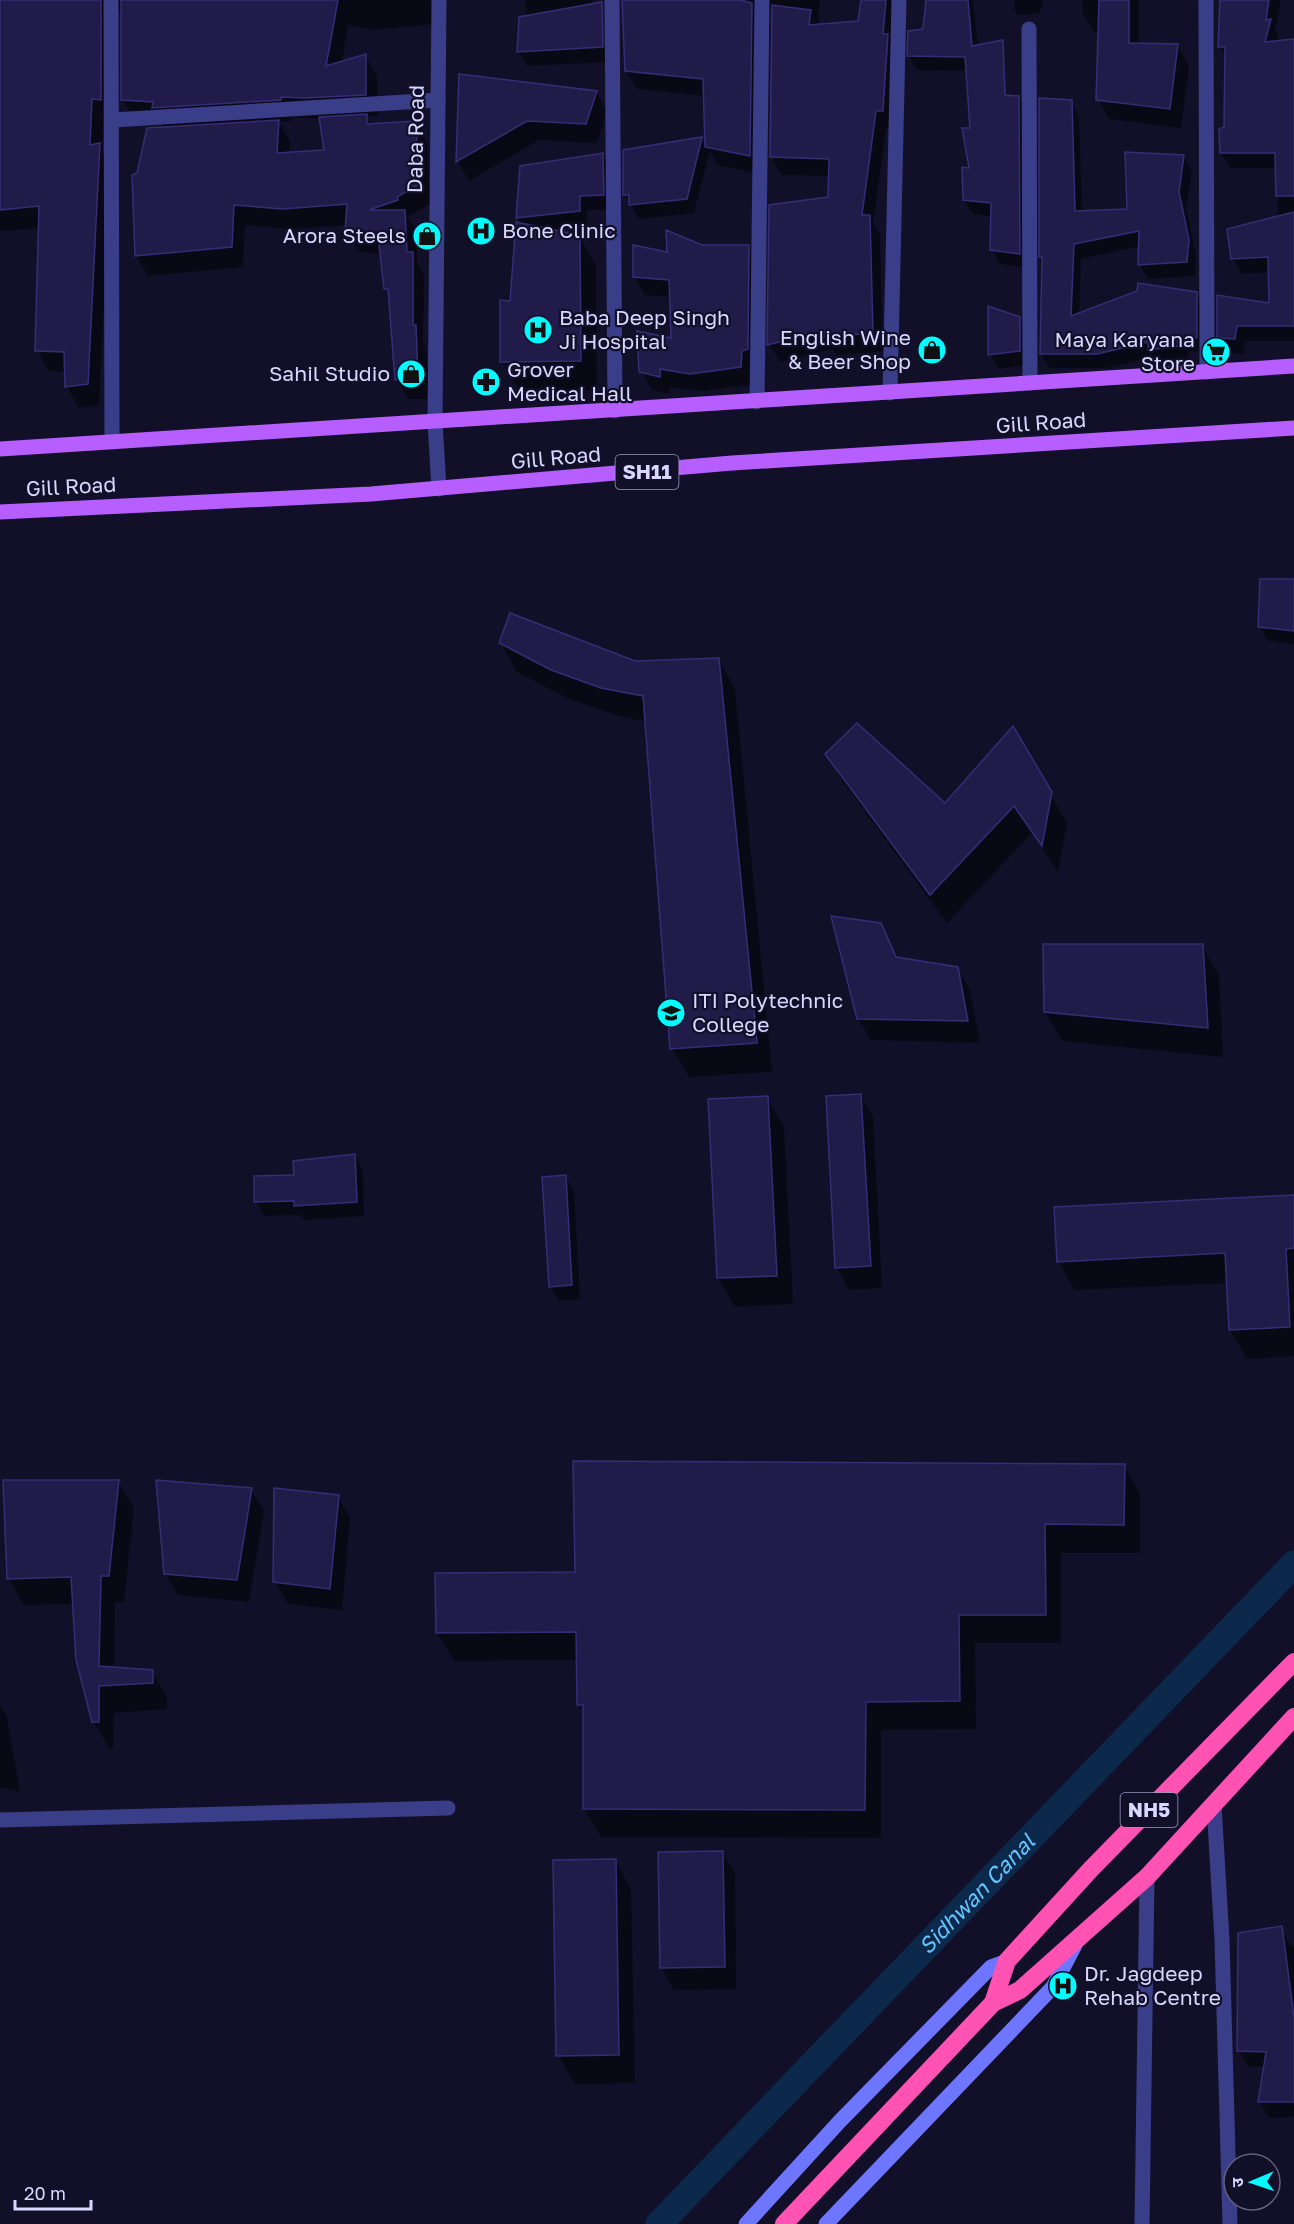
<svg xmlns="http://www.w3.org/2000/svg" width="1294" height="2224" viewBox="0 0 1294 2224" font-family="'Golos Text','Noto Sans Devanagari',sans-serif">
	<style>
		.shadow { fill: #0007; fill-rule: evenodd }
		.lines { fill: none; stroke-linecap: round; stroke-linejoin: round }
		.canal { stroke: #0c284b; stroke-width: 27 }
		.building { fill: #211b4a; stroke: #362d76; stroke-width: 1.5 }
		.street { stroke: #3a3e88; stroke-width: 15 }
		.secondary { stroke: #6e76ff; stroke-width: 15 }
		.primary { stroke: #b65eff; stroke-width: 15 }
		.highway { stroke: #ff52b3; stroke-width: 18 }
		.labels { text-anchor: middle; stroke-width: 4.5; stroke-linejoin: round; paint-order: stroke }
		.shield { fill: #121028; stroke: #9d9bbe; stroke-width: 1.5 }
		.shield-label { font-size: 20px; font-weight: bold; fill: #d8d7ff }
		.street-label { font-size: 21px; fill: #d8d7ff; stroke: #121028 }
		.poi-label { font-size: 21px; fill: #d8d7ff; stroke: #121028; text-anchor: start }
		.water-label { font-size: 22px; font-style: italic; fill: #65c4ff; stroke: #121028 }
	</style>
	<rect width="100%" height="100%" fill="#121028"/>
	<g class="shadow">
		<path d="M 0,0 L 433,0 L 433,24 L 373,30 L 348,25 L 342,63 L 365,55 L 377,76 L 378,115 L 366,116 L 371,126 L 415,122 L 427,143 L 430,204 L 408,217 L 416,231 L 417,263 L 424,274 L 423,342 L 426,347 L 429,399 L 408,399 L 397,379 L 390,295 L 386,288 L 381,254 L 358,251 L 346,231 L 347,225 L 295,229 L 245,225 L 243,267 L 148,276 L 136,256 L 138,174 L 165,128 L 162,123 L 135,121 L 122,99 L 122,11 L 114,16 L 113,120 L 104,120 L 102,151 L 111,166 L 99,405 L 79,408 L 67,387 L 66,372 L 49,371 L 37,350 L 40,228 L 1,231 L 0,229 ZM 292,117 L 320,119 L 326,151 L 289,154 L 290,141 L 279,122 L 292,121 Z"/>
		<polygon points="526,0 592,0 608,62 527,66 518,51 526,18"/>
		<polygon points="625,0 820,0 818,25 859,22 863,0 897,0 893,129 886,129 873,224 880,235 883,351 836,355 833,349 780,362 769,344 829,198 830,176 782,175 771,156 772,9 768,9 760,174 718,165 710,151 694,213 639,219 625,195 701,139 707,149 705,96 637,89 626,71"/>
		<polygon points="927,0 973,0 981,71 917,70 909,56 925,31"/>
		<polygon points="1015,0 1043,0 1040,13 1018,15 1014,9"/>
		<polygon points="1083,0 1139,0 1139,45 1178,46 1189,66 1181,128 1109,119 1098,99 1100,32 1094,32 1082,12"/>
		<polygon points="1221,0 1281,0 1275,30 1279,36 1277,43 1294,86 1294,341 1245,341 1244,354 1227,353 1218,338 1270,305 1270,272 1242,274 1233,259 1278,218 1277,168 1230,168 1221,153 1226,129 1227,59 1220,47"/>
		<polygon points="461,76 596,92 607,112 597,143 539,140 469,181 458,162"/>
		<polygon points="1019,98 1027,112 1027,268 1000,264 992,250 992,216 973,214 964,200 970,169 971,130"/>
		<polygon points="1040,99 1071,101 1079,116 1082,212 1129,210 1184,157 1192,171 1186,208 1196,256 1195,276 1148,279 1140,265 1140,246 1081,259 1079,315 1196,293 1205,308 1205,352 1189,351 1188,360 1157,364 1153,357 1106,368 1050,368 1041,354"/>
		<polygon points="603,155 611,169 611,210 587,210 587,225 549,230 579,236 596,265 597,390 519,390 502,361 522,225 518,218 521,168"/>
		<polygon points="702,247 748,247 759,265 751,385 701,391 669,387 670,394 652,390 641,371 673,339 671,297 645,295 634,277 669,254"/>
		<polygon points="1019,318 1028,333 1028,365 998,369 990,354"/>
		<polygon points="1294,581 1294,644 1268,641 1260,627"/>
		<polygon points="501,643 634,663 718,659 735,688 772,1072 689,1077 672,1048 647,722 619,716 569,699 517,672"/>
		<polygon points="1013,729 1067,823 1058,872 1032,833 947,923 844,783 827,754 945,805"/>
		<polygon points="880,924 898,959 957,968 970,990 980,1043 871,1040 858,1018"/>
		<polygon points="1202,946 1219,975 1223,1057 1062,1041 1045,1012"/>
		<polygon points="860,1095 873,1117 882,1288 849,1290 837,1268 828,1097"/>
		<polygon points="767,1098 784,1127 793,1304 735,1307 718,1278 710,1101"/>
		<polygon points="355,1156 363,1170 364,1216 304,1220 301,1215 264,1216 256,1201 295,1176"/>
		<polygon points="566,1177 574,1191 580,1299 559,1301 550,1286"/>
		<polygon points="1294,1197 1294,1356 1247,1359 1230,1330 1228,1283 1075,1290 1058,1261"/>
		<polygon points="1124,1465 1140,1494 1140,1553 1061,1553 1061,1643 975,1643 976,1729 881,1730 881,1838 601,1837 584,1808 584,1714 579,1704 578,1660 454,1661 437,1633 577,1574"/>
		<polygon points="118,1481 134,1508 124,1602 115,1602 114,1669 152,1671 167,1698 167,1709 114,1713 113,1748 109,1748 94,1722 74,1604 24,1605 9,1579"/>
		<polygon points="251,1489 264,1511 249,1602 178,1595 165,1573"/>
		<polygon points="338,1496 350,1518 342,1610 288,1604 275,1582"/>
		<polygon points="0,1705 7,1717 20,1792 0,1787"/>
		<polygon points="722,1852 735,1874 736,1989 674,1990 662,1968"/>
		<polygon points="615,1860 631,1889 635,2083 575,2084 558,2055"/>
		<polygon points="1280,1928 1290,1945 1294,1946 1294,2117 1269,2118 1260,2102 1265,2067 1248,2066 1239,2050"/>
	</g>
	<g class="lines">
		<path class="canal" id="s1" d="M 659,2224 L 1294,1564"/>
	</g>
	<g class="building">
		<polygon points="0,0 101,0 101,100 92,99 90,145 100,143 88,384 65,387 64,352 35,351 39,206 0,210"/>
		<polygon points="121,0 338,0 326,66 366,54 366,95 304,98 281,97 281,100 152,108 153,102 121,100"/>
		<polygon points="622,0 741,0 752,3 750,156 705,147 703,79 625,71"/>
		<polygon points="861,0 886,0 883,34 888,34 883,111 876,111 862,215 870,215 873,333 824,337 824,331 767,345 769,205 828,197 829,159 770,157 772,5 811,10 809,25 858,21"/>
		<polygon points="926,0 968,0 972,46 1003,40 1005,95 1019,96 1020,254 990,250 991,203 963,200 962,167 969,168 962,128 970,128 965,57 907,56 908,31 923,29"/>
		<polygon points="1099,0 1129,0 1129,43 1178,44 1170,109 1096,100"/>
		<polygon points="1220,0 1269,0 1266,20 1271,19 1265,42 1294,39 1294,196 1276,196 1275,153 1220,153 1219,129 1224,127 1225,47 1218,47"/>
		<polygon points="602,2 603,47 517,52 519,17"/>
		<polygon points="459,74 597,91 586,124 527,121 456,162"/>
		<polygon points="1039,98 1072,100 1075,211 1127,209 1125,152 1184,155 1179,192 1189,240 1187,262 1138,265 1139,231 1074,244 1071,316 1137,291 1138,283 1197,292 1197,338 1181,337 1180,346 1148,350 1148,342 1097,354 1040,354 1042,257 1039,257"/>
		<polygon points="367,114 367,124 416,121 419,184 397,197 398,200 369,210 405,210 407,252 413,252 413,325 416,325 418,379 395,380 388,289 384,289 378,236 345,231 347,204 283,209 234,205 232,247 135,256 132,175 137,173 147,128 279,120 277,153 324,150 319,117"/>
		<polygon points="702,137 687,199 629,205 629,195 623,195 623,150"/>
		<polygon points="603,153 604,195 580,196 580,211 516,218 520,166"/>
		<polygon points="1294,212 1294,326 1237,326 1235,339 1217,338 1217,295 1269,303 1268,257 1231,259 1227,229"/>
		<polygon points="516,222 580,235 581,361 500,362 500,300 510,301"/>
		<polygon points="666,230 702,245 749,245 748,349 742,351 741,367 690,374 660,369 660,377 639,372 637,331 671,338 669,280 633,277 633,245 667,252"/>
		<polygon points="988,306 1020,317 1020,351 988,355"/>
		<polygon points="1260,579 1294,579 1294,631 1258,627"/>
		<polygon points="510,613 635,661 719,658 757,1043 670,1049 643,696 601,688 551,670 499,643"/>
		<polygon points="857,723 945,803 1013,726 1052,792 1042,846 1014,806 930,895 825,754"/>
		<polygon points="831,916 881,923 896,957 958,967 968,1021 857,1019"/>
		<polygon points="1043,944 1203,944 1208,1028 1044,1012"/>
		<polygon points="861,1094 871,1266 835,1268 826,1096"/>
		<polygon points="768,1096 777,1276 717,1278 708,1099"/>
		<polygon points="355,1154 357,1202 294,1206 294,1201 254,1202 254,1176 294,1175 293,1161"/>
		<polygon points="566,1175 572,1285 549,1287 542,1177"/>
		<polygon points="1294,1195 1294,1248 1286,1249 1290,1327 1229,1330 1225,1253 1057,1262 1054,1207"/>
		<polygon points="573,1461 1125,1464 1124,1525 1045,1524 1046,1615 959,1615 960,1701 866,1702 865,1810 583,1809 583,1705 577,1705 576,1632 436,1633 435,1573 575,1572"/>
		<polygon points="3,1480 119,1480 109,1576 101,1576 99,1666 153,1670 153,1683 99,1686 99,1722 92,1722 76,1660 71,1577 7,1579"/>
		<polygon points="156,1480 252,1488 237,1580 164,1574"/>
		<polygon points="274,1488 339,1495 330,1589 273,1582"/>
		<polygon points="723,1851 725,1967 660,1968 658,1852"/>
		<polygon points="616,1859 619,2055 556,2056 553,1860"/>
		<polygon points="1282,1926 1294,2017 1294,2102 1258,2102 1266,2052 1237,2051 1238,1933"/>
	</g>
	<g class="lines">
		<g class="street">
			<polyline points="111,0 112,442"/>
			<polyline points="612,0 615,411"/>
			<polyline points="1206,0 1207,372"/>
			<polyline points="1029,29 1030,383"/>
			<polyline points="113,120 438,100"/>
			<polyline points="890,393 899,0"/>
			<polyline points="757,402 762,0"/>
			<polyline points="439,489 435,422 439,0"/>
			<polyline points="1214,1805 1222,1940 1230,2224"/>
			<polyline points="0,1820 448,1808"/>
			<polyline points="1142,2224 1147,1877"/>
		</g>
		<g class="secondary">
			<polyline points="746,2224 840,2121 991,1967 1007,1961"/>
			<polyline points="826,2224 1053,1987 1075,1945"/>
		</g>
		<g class="primary">
			<polyline points="0,449 1294,366"/>
			<polyline points="0,512 371,494 732,463 1294,428"/>
		</g>
		<g class="highway">
			<polyline points="993,2003 1007,1961 1091,1869 1294,1662"/>
			<polyline points="784,2224 993,2003 1020,1990 1147,1877 1294,1717"/>
		</g>
	</g>
	<defs>
		<g id="hospital-disc" transform="scale(1.5)"><circle r="9.5" fill="#03faff" stroke="#121028"/><path d="M-5-5h3v3.5h4V-5h3V5h-3V1.5h-4V5h-3Z" fill="#111"/></g>
		<g id="shop-disc" transform="scale(1.5)"><circle r="9.5" fill="#03faff" stroke="#121028"/><path d="M-5-2.5h2.3a2.7 3.5 0 0 1 5.4 0H5L5.5 6h-11ZM-1.5-2.5h3a1.5 2.3 0 0 0-3 0Z" fill="#111"/></g>
		<g id="supermarket-disc" transform="scale(1.5)"><circle r="9.5" fill="#03faff" stroke="#121028"/><path d="M-6-5.5h2.5l.6 2H6L4.5 2H-2.5L-4.4-4H-6ZM-1.5 3.2a1.3 1.3 0 1 0 .1 0ZM3 3.2a1.3 1.3 0 1 0 .1 0Z" fill="#111"/></g>
		<g id="pharmacy-disc" transform="scale(1.5)"><circle r="9.5" fill="#03faff" stroke="#121028"/><path d="M-2-6h4v4h4v4h-4v4h-4v-4h-4v-4h4Z" fill="#111"/></g>
		<g id="university-disc" transform="scale(1.5)"><circle r="9.5" fill="#03faff" stroke="#121028"/><path d="M0-5L7-2L0 1L-7-2ZM-4 1L0 2.5L4 1V4Q0 6-4 4Z" fill="#111"/></g>
	</defs>
	<g fill-rule="evenodd">
		<use href="#hospital-disc" x="481" y="231"/>
		<use href="#shop-disc" x="427" y="236"/>
		<use href="#hospital-disc" x="538" y="330"/>
		<use href="#shop-disc" x="932" y="350"/>
		<use href="#supermarket-disc" x="1216" y="352"/>
		<use href="#shop-disc" x="411" y="374"/>
		<use href="#pharmacy-disc" x="486" y="382"/>
		<use href="#university-disc" x="671" y="1013"/>
		<use href="#hospital-disc" x="1063" y="1986"/>
	</g>
	<g class="labels">
		<g class="shield">
			<rect x="615.5" y="455" width="63" height="34" rx="4.5"/>
			<rect x="1120.5" y="1793" width="57" height="34" rx="4.5"/>
		</g>
		<g class="shield-label">
			<text x="647" y="479">SH11</text>
			<text x="1149" y="1817">NH5</text>
		</g>
		<g class="street-label">
			<text transform="translate(416 139) rotate(-89)" y="7">Daba Road</text>
			<text transform="translate(1041 423) rotate(-4)" y="7">Gill Road</text>
			<text transform="translate(556 458) rotate(-5)" y="7">Gill Road</text>
			<text transform="translate(71 487) rotate(-3)" y="7">Gill Road</text>
		</g>
		<g class="poi-label">
			<text x="502" y="238">Bone Clinic</text>
			<text x="406" y="243" text-anchor="end">Arora Steels</text>
			<text x="559" y="325">Baba Deep Singh<tspan x="559" dy="24">Ji Hospital</tspan></text>
			<text x="911" y="345" text-anchor="end">English Wine<tspan x="911" dy="24">&amp; Beer Shop</tspan></text>
			<text x="1195" y="347" text-anchor="end">Maya Karyana<tspan x="1195" dy="24">Store</tspan></text>
			<text x="507" y="377">Grover<tspan x="507" dy="24">Medical Hall</tspan></text>
			<text x="390" y="381" text-anchor="end">Sahil Studio</text>
			<text x="692" y="1008">ITI Polytechnic<tspan x="692" dy="24">College</tspan></text>
			<text x="1084" y="1981">Dr. Jagdeep<tspan x="1084" dy="24">Rehab Centre</tspan></text>
		</g>
		<g class="water-label">
			<text dy="8" stroke="none"><textPath href="#s1" startOffset="458">Sidhwan Canal</textPath></text>
		</g>
	</g>
	<g transform="translate(1252 2182) rotate(268)"><circle r="28" fill="#121028" stroke="#61607e" stroke-width="1.5"/>
	<path d="M0-4.5L10 22L0 15L-10 22Z" fill="#03faff"/>
	<text y="-9" font-size="16" font-weight="bold" text-anchor="middle" fill="#d8d7ff">उ</text>
	</g>
	<path d="M15 2200v9h76v-9" fill="none" stroke="#d8d7ff" stroke-width="3"/>
	<text x="24" y="2200" font-size="18" fill="#d8d7ff" stroke="#121028" stroke-width="4.5" paint-order="stroke">20 m</text>
</svg>
